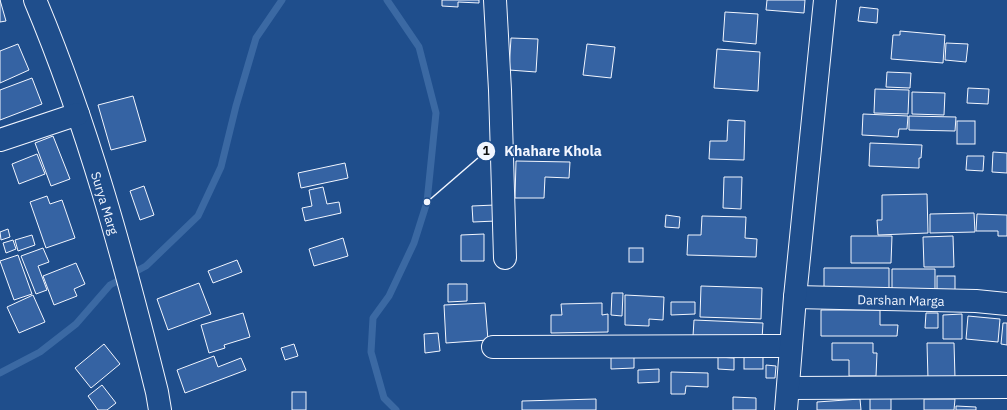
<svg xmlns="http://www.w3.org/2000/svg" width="1007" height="410" viewBox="0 0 1007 410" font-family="'IBM Plex Sans',sans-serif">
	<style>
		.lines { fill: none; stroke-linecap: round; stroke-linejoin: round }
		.stream { stroke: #3b69a3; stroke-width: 7 }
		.building { fill: #3563a3; stroke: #f2f6ff }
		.minor-casing { stroke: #f2f6ff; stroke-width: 24 }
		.minor { stroke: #1f4e8c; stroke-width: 22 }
		.labels { text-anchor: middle; stroke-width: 3; stroke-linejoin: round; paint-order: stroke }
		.street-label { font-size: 13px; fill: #f2f6ff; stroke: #1f4e8c }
		.leader { fill: none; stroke: #f2f6ff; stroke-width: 1.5 }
		.callout-dot { fill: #f2f6ff; stroke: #1f4e8c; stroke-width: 1.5 }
		.mark-label { font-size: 12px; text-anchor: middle; font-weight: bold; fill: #111 }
		.callout-label { font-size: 14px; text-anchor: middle; font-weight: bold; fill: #f2f6ff; stroke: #1f4e8c; stroke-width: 3; stroke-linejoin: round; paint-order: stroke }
	</style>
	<rect width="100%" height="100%" fill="#1f4e8c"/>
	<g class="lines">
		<g class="stream">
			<polyline points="387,0 419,47 436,113 427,202 414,243 389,296 373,318 371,352 384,398 396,410"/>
			<polyline points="0,373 40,352 76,324 110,285 146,266 198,216 221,167 236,106 256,38 282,0"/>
		</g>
	</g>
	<g class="building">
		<polygon points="0,0 6,21 0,22"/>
		<polygon points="442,0 479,0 479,3 458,2 458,7 442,6"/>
		<polygon points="767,0 805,0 804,13 766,10"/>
		<polygon points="860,7 878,9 877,23 858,21"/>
		<polygon points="725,12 758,14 756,44 723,41"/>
		<polygon points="900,31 945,35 943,63 891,59 893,35 900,35"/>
		<polygon points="511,38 538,39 536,72 509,70"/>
		<polygon points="946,43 968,44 966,62 945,60"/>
		<polygon points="18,44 29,70 0,83 0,51"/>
		<polygon points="587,44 615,47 611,78 583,75"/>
		<polygon points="717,49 760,52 758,91 714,88"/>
		<polygon points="887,72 911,73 910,88 886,87"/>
		<polygon points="32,78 42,104 0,120 0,90"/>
		<polygon points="968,88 989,89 988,104 967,103"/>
		<polygon points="875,89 909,90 908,114 874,113"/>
		<polygon points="912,92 945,93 944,115 912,114"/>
		<polygon points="133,96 146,141 111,150 98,105"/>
		<polygon points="863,114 908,116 907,129 899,129 898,137 862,135"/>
		<polygon points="909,116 956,117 955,131 909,130"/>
		<polygon points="728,120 745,121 744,160 709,159 710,141 727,141"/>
		<rect x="957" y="121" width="18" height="23"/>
		<polygon points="53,136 70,179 51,186 35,143"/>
		<polygon points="870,143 922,145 921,158 919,158 919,168 869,166"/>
		<polygon points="993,152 1007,153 1007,173 992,172"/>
		<polygon points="37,154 45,174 19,184 12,164"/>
		<polygon points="967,156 984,156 983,171 966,170"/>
		<polygon points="516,161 570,162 569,178 545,177 544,198 515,198"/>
		<polygon points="345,163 348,178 301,188 298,173"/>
		<polygon points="724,177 742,177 741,209 723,208"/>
		<polygon points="144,186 154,215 140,220 130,191"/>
		<polygon points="323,187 327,204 339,202 341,213 305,221 302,208 312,206 309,190"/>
		<polygon points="927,194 928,233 878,235 877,220 882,220 882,195"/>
		<polygon points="47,196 50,204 62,200 75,238 46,248 30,202"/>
		<polygon points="495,205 496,221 473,222 472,206"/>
		<polygon points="974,213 975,232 930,233 930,214"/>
		<polygon points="977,214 1007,215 1007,236 998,236 998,231 976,231"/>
		<polygon points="666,215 680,217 679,228 665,227"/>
		<polygon points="702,216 746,217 745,238 757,239 756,257 687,255 688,235 701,235"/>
		<polygon points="8,229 10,237 1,240 0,232"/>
		<polygon points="484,234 484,261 461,261 461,235"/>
		<polygon points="32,235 35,245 18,251 15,240"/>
		<polygon points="851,236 892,236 891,263 851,263"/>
		<polygon points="953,236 954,267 924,267 923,237"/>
		<polygon points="343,238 348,256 314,266 309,249"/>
		<polygon points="13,240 16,249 6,253 3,243"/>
		<polygon points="43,248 49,262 38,266 47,290 36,294 21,256"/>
		<rect x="629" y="248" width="14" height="14"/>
		<polygon points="18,255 32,294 14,300 0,261"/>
		<polygon points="237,260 242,272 213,283 208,271"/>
		<polygon points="76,263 85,284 74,289 77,296 54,305 43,276"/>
		<polygon points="824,268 889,268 889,292 824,291"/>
		<polygon points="892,269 935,269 935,291 892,292"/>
		<rect x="937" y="276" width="18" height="16"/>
		<polygon points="199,283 211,314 168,330 157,299"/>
		<polygon points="448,284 467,284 467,301 448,302"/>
		<polygon points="701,286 762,288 761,319 700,317"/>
		<polygon points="612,293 623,293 622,316 611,315"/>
		<polygon points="33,295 45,322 19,333 7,307"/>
		<polygon points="625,295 664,297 663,320 649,319 649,326 625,325"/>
		<polygon points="671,302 695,302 695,314 671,315"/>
		<polygon points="485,303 488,340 446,343 444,305"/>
		<polygon points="602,303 602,315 608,314 608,332 551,333 551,315 562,315 561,304"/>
		<polygon points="821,310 880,310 880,325 898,325 897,336 821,336"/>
		<polygon points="243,313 250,337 224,345 225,348 209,353 201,325"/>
		<polygon points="926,313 938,313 938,328 925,328"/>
		<polygon points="962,314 962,339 943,339 943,315"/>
		<polygon points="968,316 1000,319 998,342 966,339"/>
		<polygon points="694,320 763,323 762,339 693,336"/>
		<polygon points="1003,323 1007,323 1007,345 1001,344"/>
		<polygon points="438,333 440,351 425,353 424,334"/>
		<polygon points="832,343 873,343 873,353 877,353 876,376 849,376 849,360 832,360"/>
		<polygon points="927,343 954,343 955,378 928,379"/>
		<polygon points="104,344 120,364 91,388 75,368"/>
		<polygon points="294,344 298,356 285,360 281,348"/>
		<polygon points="611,354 634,354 634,368 611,369"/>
		<polygon points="214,356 218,367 241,358 246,370 185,393 177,370"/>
		<polygon points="718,357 734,358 734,370 718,369"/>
		<rect x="744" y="357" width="19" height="12"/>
		<polygon points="766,365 776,366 775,378 766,378"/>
		<polygon points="659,369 659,382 638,383 638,370"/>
		<polygon points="671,372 708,373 708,387 686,386 685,394 671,394"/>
		<polygon points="102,385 116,403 107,410 98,410 88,396"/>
		<rect x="292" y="392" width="14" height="18"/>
		<rect x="870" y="395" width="21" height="15"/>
		<polygon points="733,397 756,398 756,410 733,410"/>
		<polygon points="596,399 596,410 522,410 522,401"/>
		<polygon points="860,399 861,410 817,410 817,402"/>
		<polygon points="924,399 955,399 954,410 924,410"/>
		<polygon points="956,406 976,407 976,410 956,410"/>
	</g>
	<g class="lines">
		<g class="minor-casing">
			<g id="minor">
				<path d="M 35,0 C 88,126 124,259 157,392 L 160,410"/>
				<polyline points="495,0 500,90 505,258"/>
				<polyline points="0,140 78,114"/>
				<polyline points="795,297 976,301 1007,304"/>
				<polyline points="493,347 791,346"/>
				<polyline points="789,388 1007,387"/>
				<polyline points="786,410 795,297 825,0"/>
			</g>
		</g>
		<use href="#minor" class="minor"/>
	</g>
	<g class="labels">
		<g class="street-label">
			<text transform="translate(105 203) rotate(73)" y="5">Surya Marg</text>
			<text transform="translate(901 300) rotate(1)" y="5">Darshan Marga</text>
		</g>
	</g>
	<path class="leader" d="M427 202L486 151"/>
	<g class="callout-dot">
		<circle cx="427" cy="202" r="4"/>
		<circle cx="486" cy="151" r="10"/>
	</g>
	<g class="mark-label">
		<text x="486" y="155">1</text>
	</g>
	<g class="callout-label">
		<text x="553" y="156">Khahare Khola</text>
	</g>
</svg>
